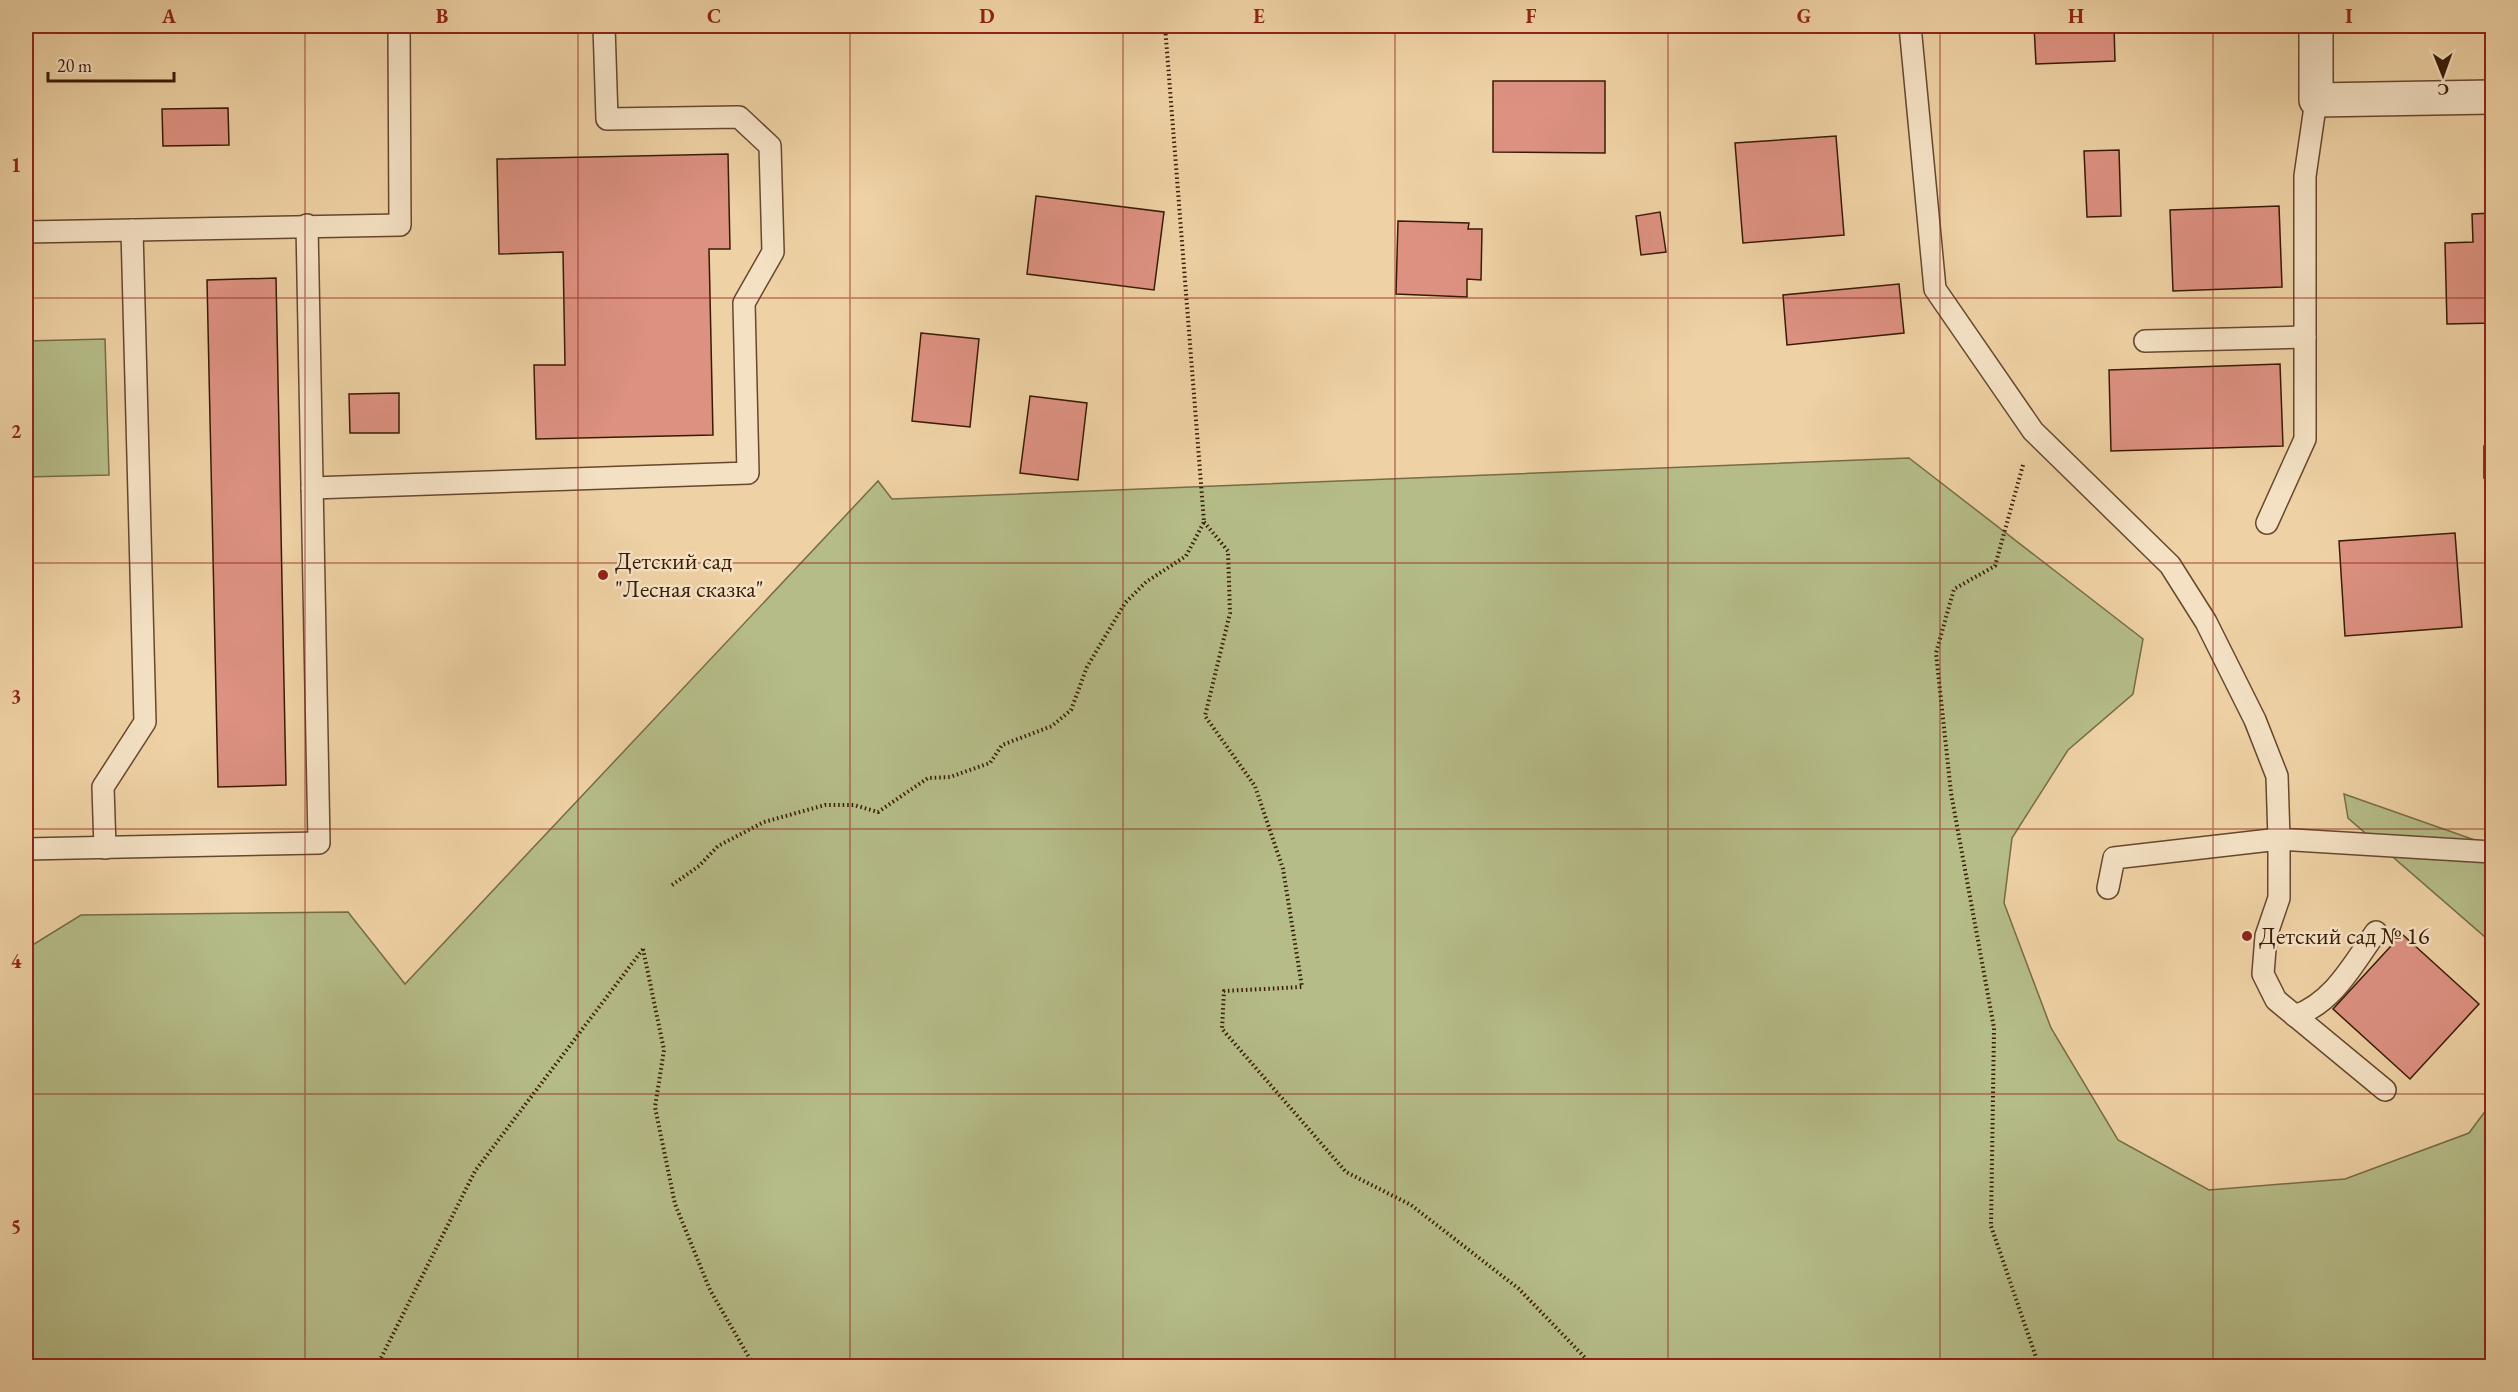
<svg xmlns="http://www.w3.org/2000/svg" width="2518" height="1392" viewBox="0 0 2518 1392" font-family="'EB Garamond',serif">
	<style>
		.green { fill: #b5bc88; stroke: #776c46; stroke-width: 1.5 }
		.building { fill: #dd9181; stroke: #391b05; stroke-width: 1.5 }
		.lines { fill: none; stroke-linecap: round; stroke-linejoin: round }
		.lane-casing { stroke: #66482d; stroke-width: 24 }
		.street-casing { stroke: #66482d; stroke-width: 36 }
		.path { stroke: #391b05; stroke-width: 4; stroke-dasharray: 1.5 3; stroke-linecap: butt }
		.lane { stroke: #f4e1c4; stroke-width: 21 }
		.street { stroke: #f4e1c4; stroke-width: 33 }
		.grid { fill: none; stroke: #8f2418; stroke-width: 1.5; stroke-opacity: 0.55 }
		.poi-dot { fill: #8f2418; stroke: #f4e1c4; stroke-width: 2 }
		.labels { text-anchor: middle; stroke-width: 5; stroke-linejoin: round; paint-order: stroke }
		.poi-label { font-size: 24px; fill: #391b05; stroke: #f4e1c4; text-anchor: start }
		.neatline { fill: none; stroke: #8f2418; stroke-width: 2 }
		.grid-label { font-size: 20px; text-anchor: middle; font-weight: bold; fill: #8f2418 }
	</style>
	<rect width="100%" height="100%" fill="#eed1a4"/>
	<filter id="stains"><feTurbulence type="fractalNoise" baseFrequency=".00333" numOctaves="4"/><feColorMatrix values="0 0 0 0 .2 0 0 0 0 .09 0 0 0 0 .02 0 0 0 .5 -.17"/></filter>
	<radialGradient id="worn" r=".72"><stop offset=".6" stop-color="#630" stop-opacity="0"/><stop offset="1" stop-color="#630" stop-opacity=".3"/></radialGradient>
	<g class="green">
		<polygon points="105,339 109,475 26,477 26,341"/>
		<polygon points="1909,458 2143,639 2133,694 2068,750 2012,838 2004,903 2051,1028 2118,1140 2209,1190 2345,1179 2469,1133 2492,1102 2492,1366 26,1366 26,949 81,915 348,912 405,984 878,481 892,499"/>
		<polygon points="2344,794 2492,846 2492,943 2348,818"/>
	</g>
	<g class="building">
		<polygon points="2034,26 2114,26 2115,61 2036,64"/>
		<polygon points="1493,81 1605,81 1605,153 1493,152"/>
		<polygon points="228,108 229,145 163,146 162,109"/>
		<polygon points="1836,136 1844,235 1743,243 1735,143"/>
		<polygon points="2119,150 2121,216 2087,217 2084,151"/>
		<polygon points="728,154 730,249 709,249 713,435 536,439 534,365 565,365 563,252 499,254 497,159"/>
		<polygon points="1036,196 1164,212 1154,290 1027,274"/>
		<polygon points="2279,206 2282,287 2173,291 2170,210"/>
		<polygon points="1660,212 1666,252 1641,255 1636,216"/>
		<polygon points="2492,213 2492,323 2447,324 2445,243 2473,242 2472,214"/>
		<polygon points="1398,221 1469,223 1468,229 1482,229 1481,280 1467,279 1467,297 1396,294"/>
		<polygon points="276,278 286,785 218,787 207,280"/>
		<polygon points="1899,284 1904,333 1787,345 1783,295"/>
		<polygon points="921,333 979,339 970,427 912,421"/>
		<polygon points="2280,364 2283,446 2111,451 2109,370"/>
		<polygon points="399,393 399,433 350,433 349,394"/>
		<polygon points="1030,396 1087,403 1078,480 1020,473"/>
		<rect x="2484" y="446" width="8" height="32"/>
		<polygon points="2455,533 2462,627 2345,636 2339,541"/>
		<polygon points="2402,934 2479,1004 2410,1079 2333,1009"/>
	</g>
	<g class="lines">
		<g class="lane-casing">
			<g id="lane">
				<polyline points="1910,26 1935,289 2033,431 2170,565 2206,622 2255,720 2277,776 2279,839 2492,852"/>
				<polyline points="26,232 400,225 399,26"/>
				<polyline points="2145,341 2305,337"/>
				<polyline points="312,488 748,473 744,303 773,252 770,146 739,117 607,119 604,26"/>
				<polyline points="2267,523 2305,439 2305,176 2316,100"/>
				<polyline points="105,848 103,787 145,722 132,230"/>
				<polyline points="26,849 319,843 307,225"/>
				<polyline points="2108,888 2114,858 2279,839 2279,898 2266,936 2263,974 2276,1000 2385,1090"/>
				<path d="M 2295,1016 C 2334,1002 2353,964 2376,932"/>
			</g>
		</g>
		<g class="street-casing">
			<polyline id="street" points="2316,26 2316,100 2492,97"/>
		</g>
		<g class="path">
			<polyline points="2023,465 1995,566 1954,589 1936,653 1951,793 1994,1028 1991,1226 2039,1366"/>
			<polyline points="1204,522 1228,551 1230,613 1205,716 1255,786 1283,869 1302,987 1224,991 1222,1029 1346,1172 1411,1205 1519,1289 1593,1366"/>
			<polyline points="672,885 699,866 718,846 764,822 825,805 854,805 878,812 928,778 950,777 990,763 1002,745 1052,726 1071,710 1087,667 1125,603 1146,582 1186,556 1204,522 1165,26"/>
			<polyline points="643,949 664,1050 655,1107 675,1204 710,1290 754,1366"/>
			<polyline points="377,1366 475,1171 643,949"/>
		</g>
		<use href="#lane" class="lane"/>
		<use href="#street" class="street"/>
	</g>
	<path class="grid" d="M 305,26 L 305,1366M 578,26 L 578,1366M 850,26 L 850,1366M 1123,26 L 1123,1366M 1395,26 L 1395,1366M 1668,26 L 1668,1366M 1940,26 L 1940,1366M 2213,26 L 2213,1366M 26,298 L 2492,298M 26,563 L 2492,563M 26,829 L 2492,829M 26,1094 L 2492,1094"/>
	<g class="poi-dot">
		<circle cx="603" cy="575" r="6"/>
		<circle cx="2247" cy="936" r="6"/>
	</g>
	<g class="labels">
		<g class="poi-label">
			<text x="615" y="569">Детский сад<tspan x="615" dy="28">"Лесная сказка"</tspan></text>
			<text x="2259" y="944">Детский сад № 16</text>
		</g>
	</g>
	<rect width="2518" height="1392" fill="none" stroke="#eed1a4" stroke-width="66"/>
	<g transform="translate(2443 75) rotate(179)" stroke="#f4e1c4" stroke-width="4.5" paint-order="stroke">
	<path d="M0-4.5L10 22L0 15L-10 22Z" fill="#391b05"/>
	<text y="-9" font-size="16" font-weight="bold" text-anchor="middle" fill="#391b05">С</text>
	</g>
	<path d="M48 72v9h126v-9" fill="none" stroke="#391b05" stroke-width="3"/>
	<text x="57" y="72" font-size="18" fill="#391b05" stroke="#f4e1c4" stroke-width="4.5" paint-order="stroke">20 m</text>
	<rect x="33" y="33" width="2452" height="1326" class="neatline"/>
	<g class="grid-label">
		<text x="169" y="23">A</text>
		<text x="442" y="23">B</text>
		<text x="714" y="23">C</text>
		<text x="987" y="23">D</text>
		<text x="1259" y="23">E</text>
		<text x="1531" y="23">F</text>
		<text x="1804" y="23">G</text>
		<text x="2076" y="23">H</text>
		<text x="2349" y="23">I</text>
		<text x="16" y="172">1</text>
		<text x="16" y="438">2</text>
		<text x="16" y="703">3</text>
		<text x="16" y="968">4</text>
		<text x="16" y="1233">5</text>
	</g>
	<rect width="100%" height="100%" filter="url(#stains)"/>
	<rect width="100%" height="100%" fill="url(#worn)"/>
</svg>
